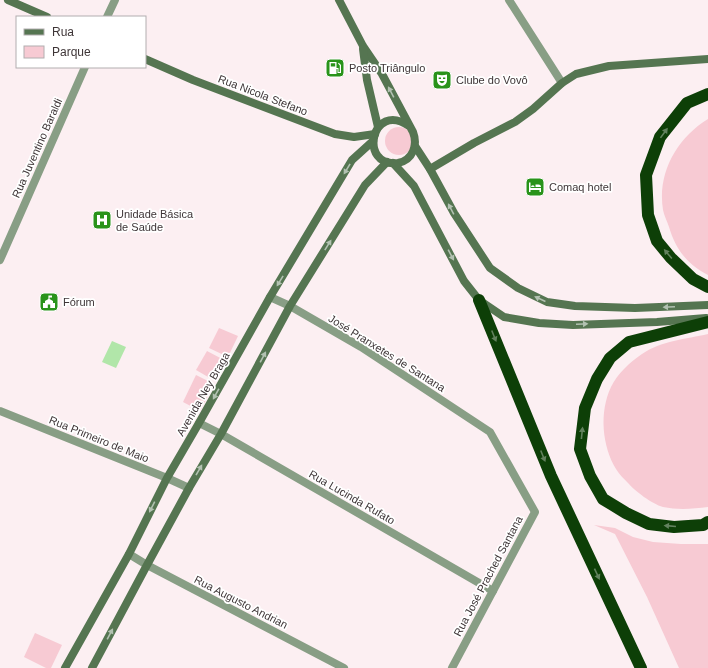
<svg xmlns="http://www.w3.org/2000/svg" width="708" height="668" viewBox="0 0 708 668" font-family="Helvetica,sans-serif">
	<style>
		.green { fill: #f7cad3 }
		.water { fill: #b1e6a9 }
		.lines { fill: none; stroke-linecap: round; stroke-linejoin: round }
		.street { stroke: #889e85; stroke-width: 8 }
		.secondary { stroke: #557551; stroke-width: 8 }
		.highway { stroke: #0d3f07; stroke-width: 12 }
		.oneway { fill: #b2c1b1 }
		.oneway2 { fill: #62825e }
		.labels { text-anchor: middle; stroke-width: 3.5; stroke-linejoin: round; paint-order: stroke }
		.poi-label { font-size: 11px; fill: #3e3537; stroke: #fff; text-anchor: start }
		.street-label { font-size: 11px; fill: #3e3537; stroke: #fff }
	</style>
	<rect width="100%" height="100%" fill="#fceff2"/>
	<g class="green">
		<path d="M 708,119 L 708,275 C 687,264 676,250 669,227 C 667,221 664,215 663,210 C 657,173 677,138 708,119 Z"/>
		<circle cx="399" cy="141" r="14"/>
		<polygon points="219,328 238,336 228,357 209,348"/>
		<path d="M 708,334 L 708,507 C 693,509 677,510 663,507 C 652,504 635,491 628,483 C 624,479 619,474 616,469 C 602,446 599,412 611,387 C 617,374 630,362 642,354 C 661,341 686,339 708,334 Z"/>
		<polygon points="207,351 226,361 215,381 196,370"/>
		<polygon points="196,375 214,384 200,411 183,402"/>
		<polygon points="594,525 615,528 633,537 653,542 681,544 708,544 708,668 679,668 647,597 615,534"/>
		<polygon points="35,633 62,645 51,668 46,668 24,657"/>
	</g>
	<polygon class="water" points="112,341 126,347 116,368 102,362"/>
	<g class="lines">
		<g class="street">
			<polyline points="509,0 562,83"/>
			<polyline points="107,17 115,0"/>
			<polyline points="0,260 85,67"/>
			<polyline points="270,297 290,306 361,347 490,432 535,512 452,668"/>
			<polyline points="0,411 167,478 189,488"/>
			<polyline points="199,423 221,434 493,591"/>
			<polyline points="129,554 147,565 344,668"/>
		</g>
		<g class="secondary">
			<polyline points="8,0 47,17"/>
			<path d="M 339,0 L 363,46 L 382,74 L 413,132 C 418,145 413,160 398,163 C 358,168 371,100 409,126"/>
			<polyline points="363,49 367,80 378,127"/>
			<polyline points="145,59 193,80 335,134 354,137 375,134"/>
			<polyline points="415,146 430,169 454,213 490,268 518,288 547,302 575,306 635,308 708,305"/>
			<polyline points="393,163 414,186 464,281 479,300 504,317 539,323 573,325 657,322 706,318"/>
			<polyline points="430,169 474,143 515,122 533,109 562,83 576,74 609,66 708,59"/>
			<polyline points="65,668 129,554 167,478 199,423 270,297 352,160 373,141"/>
			<polyline points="92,668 147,565 189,488 221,434 290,306 365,185 387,162"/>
		</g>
		<g class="highway">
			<polyline points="708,94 687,103 660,137 646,175 648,215 657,241 671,258 693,279 708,287"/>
			<polyline points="479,300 551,476 641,668"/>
			<polyline points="708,322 629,342 610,358 597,379 585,408 580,449 590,476 603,499 626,513 649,524 674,527 703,525 708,522"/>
		</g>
	</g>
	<defs><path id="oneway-solid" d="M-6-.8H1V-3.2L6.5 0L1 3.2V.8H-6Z"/></defs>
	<g class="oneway">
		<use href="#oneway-solid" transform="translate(391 92) rotate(-118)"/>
		<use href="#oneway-solid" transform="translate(347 169) rotate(121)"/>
		<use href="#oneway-solid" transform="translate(451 209) rotate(-118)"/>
		<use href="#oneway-solid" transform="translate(328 245) rotate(-58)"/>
		<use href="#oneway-solid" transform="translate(451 255) rotate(62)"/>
		<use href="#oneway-solid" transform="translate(280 281) rotate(121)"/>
		<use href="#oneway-solid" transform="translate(540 299) rotate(-155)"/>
		<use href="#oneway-solid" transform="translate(669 307) rotate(178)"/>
		<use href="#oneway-solid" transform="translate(582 324) rotate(-2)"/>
		<use href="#oneway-solid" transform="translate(263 357) rotate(-62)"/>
		<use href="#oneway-solid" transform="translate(216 394) rotate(119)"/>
		<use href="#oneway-solid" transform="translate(199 470) rotate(-60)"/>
		<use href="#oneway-solid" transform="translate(152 507) rotate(117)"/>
		<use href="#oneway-solid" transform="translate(110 634) rotate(-62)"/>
	</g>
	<g class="oneway2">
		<use href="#oneway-solid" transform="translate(664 133) rotate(-54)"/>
		<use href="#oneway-solid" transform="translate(668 254) rotate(-130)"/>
		<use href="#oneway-solid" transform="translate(494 336) rotate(68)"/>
		<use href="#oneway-solid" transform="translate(582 433) rotate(-84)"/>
		<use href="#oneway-solid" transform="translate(543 456) rotate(68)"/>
		<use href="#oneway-solid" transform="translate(670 526) rotate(-175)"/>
		<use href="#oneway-solid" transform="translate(597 574) rotate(65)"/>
	</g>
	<defs>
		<g id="fuel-square" transform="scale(1)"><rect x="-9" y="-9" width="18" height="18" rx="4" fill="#29931a" stroke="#fff"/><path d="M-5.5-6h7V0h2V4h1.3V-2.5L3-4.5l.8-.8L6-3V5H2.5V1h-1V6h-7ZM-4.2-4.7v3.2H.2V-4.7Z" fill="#fff"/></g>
		<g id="theatre-square" transform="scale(1)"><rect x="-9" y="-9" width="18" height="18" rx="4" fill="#29931a" stroke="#fff"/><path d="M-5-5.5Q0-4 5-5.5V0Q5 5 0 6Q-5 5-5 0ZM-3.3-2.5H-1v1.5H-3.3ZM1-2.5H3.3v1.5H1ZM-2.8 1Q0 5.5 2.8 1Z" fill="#fff"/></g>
		<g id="hotel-square" transform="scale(1)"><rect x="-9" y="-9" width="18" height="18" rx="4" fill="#29931a" stroke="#fff"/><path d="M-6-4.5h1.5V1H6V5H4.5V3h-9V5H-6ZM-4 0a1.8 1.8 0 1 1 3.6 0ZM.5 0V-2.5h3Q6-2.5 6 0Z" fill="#fff"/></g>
		<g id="hospital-square" transform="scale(1)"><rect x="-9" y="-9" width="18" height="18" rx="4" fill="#29931a" stroke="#fff"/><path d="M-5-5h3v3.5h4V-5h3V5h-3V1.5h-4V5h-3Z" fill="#fff"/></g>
		<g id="civic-square" transform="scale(1)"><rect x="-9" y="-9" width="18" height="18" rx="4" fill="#29931a" stroke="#fff"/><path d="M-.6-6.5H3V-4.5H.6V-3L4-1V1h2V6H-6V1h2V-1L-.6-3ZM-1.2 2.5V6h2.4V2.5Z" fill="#fff"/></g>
	</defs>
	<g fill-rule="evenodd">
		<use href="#fuel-square" x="335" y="68"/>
		<use href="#theatre-square" x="442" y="80"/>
		<use href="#hotel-square" x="535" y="187"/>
		<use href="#hospital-square" x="102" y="220"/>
		<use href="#civic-square" x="49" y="302"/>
	</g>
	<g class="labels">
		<g class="poi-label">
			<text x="349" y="72">Posto Triângulo</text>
			<text x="456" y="84">Clube do Vovô</text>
			<text x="549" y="191">Comaq hotel</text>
			<text x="116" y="218">Unidade Básica<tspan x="116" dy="13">de Saúde</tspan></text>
			<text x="63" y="306">Fórum</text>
		</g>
		<g class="street-label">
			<text transform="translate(263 95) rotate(21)" y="4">Rua Nicola Stefano</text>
			<text transform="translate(37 148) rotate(-66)" y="4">Rua Juventino Baraldi</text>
			<text transform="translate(387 353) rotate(32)" y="4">José Pranxetes de Santana</text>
			<text transform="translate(203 394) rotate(-60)" y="4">Avenida Ney Braga</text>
			<text transform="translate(99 439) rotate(22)" y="4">Rua Primeiro de Maio</text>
			<text transform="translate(352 497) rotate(30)" y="4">Rua Lucinda Rufato</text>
			<text transform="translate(488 576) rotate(-62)" y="4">Rua José Prached Santana</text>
			<text transform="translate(241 602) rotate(27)" y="4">Rua Augusto Andrian</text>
		</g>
	</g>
	<rect x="16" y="16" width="130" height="52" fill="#ffffff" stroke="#b2aeaf"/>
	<rect x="24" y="29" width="20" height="6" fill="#557551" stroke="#b2aeaf"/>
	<text x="52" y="36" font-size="12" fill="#3e3537">Rua</text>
	<rect x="24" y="46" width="20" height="12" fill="#f7cad3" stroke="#b2aeaf"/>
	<text x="52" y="56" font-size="12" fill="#3e3537">Parque</text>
</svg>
